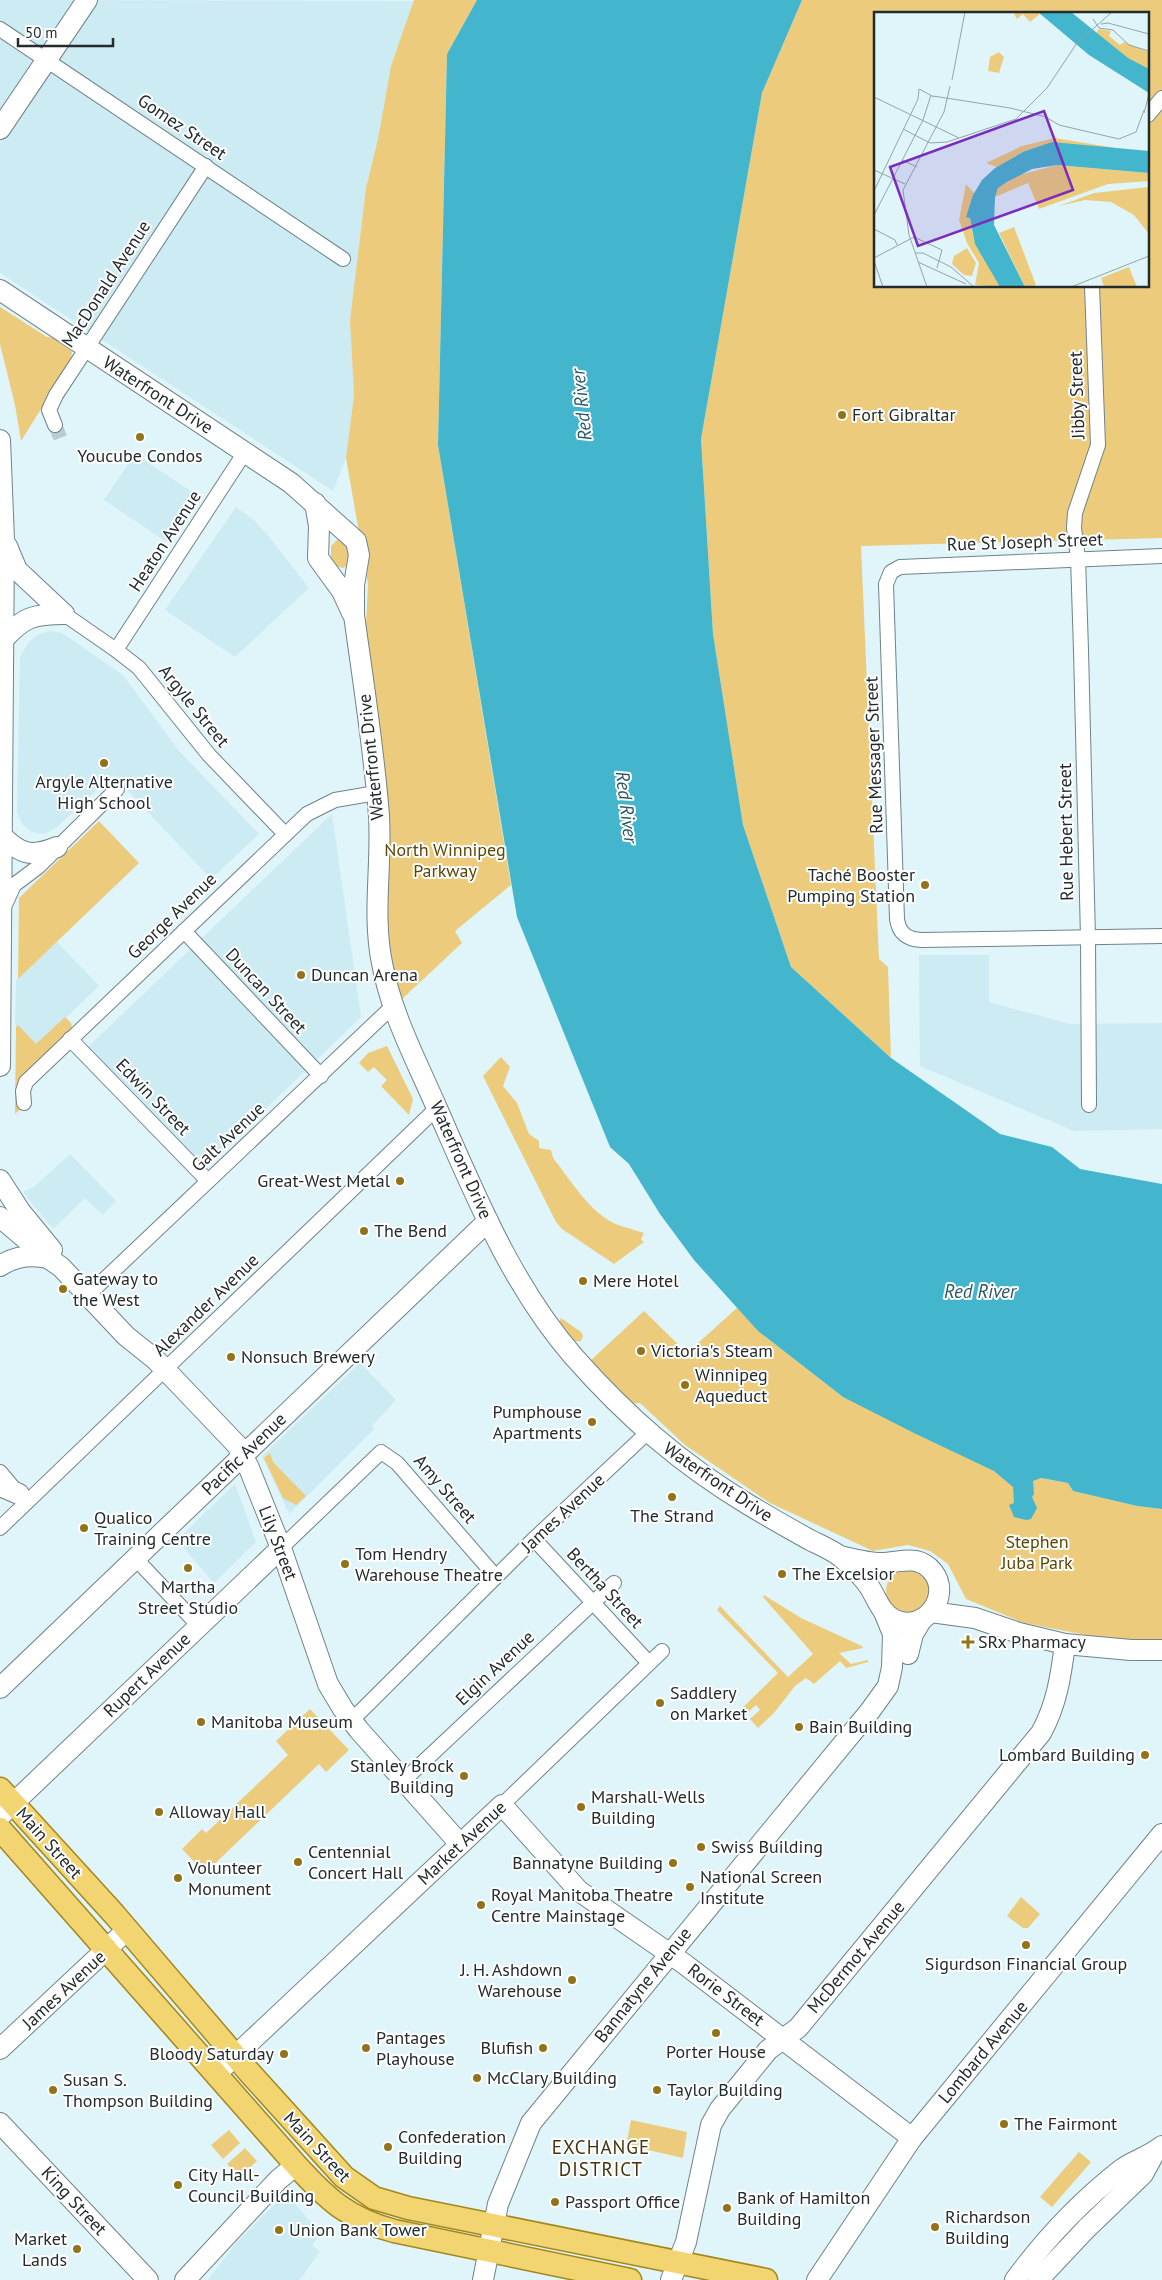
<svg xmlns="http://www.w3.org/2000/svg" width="1162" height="2280" viewBox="0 0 1162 2280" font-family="'PT Sans',sans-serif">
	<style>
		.built { fill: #ccebf2 }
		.green { fill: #eccc7c; fill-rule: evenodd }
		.water { fill: #43b5cc }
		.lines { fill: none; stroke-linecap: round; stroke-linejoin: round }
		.street-tunnel { stroke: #b9cdd1; stroke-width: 14; stroke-dasharray: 14 7; stroke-linecap: butt }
		.street-casing { stroke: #6f8388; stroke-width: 16 }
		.secondary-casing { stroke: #6f8388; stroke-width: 22 }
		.primary-casing { stroke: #a4871b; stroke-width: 25 }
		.street { stroke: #fff; stroke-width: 14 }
		.secondary { stroke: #fff; stroke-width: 20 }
		.primary { stroke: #f2d471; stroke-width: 22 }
		.poi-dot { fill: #927319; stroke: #fff; stroke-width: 2 }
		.labels { text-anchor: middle; stroke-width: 4; stroke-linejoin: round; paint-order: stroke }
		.street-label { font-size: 18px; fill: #232b2d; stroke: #fff }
		.poi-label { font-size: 18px; fill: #232b2d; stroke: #fff; text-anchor: start }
		.park-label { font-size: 18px; fill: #5b4603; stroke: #fff }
		.water-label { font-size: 19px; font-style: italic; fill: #285862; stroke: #fff }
		.neighbourhood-label { font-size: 19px; letter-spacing: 1px; fill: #43340b; stroke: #fff }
		.inset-road { fill: none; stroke: #94a4a8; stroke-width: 1 }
		.view { fill: #7b2cbf; fill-opacity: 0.15; stroke: #7b2cbf; stroke-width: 2.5 }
		.inset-edge { fill: none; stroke: #232b2d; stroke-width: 2.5 }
	</style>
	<rect width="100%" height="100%" fill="#dff5fa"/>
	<g class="built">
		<polygon points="0,0 415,1 391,66 378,139 366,188 350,320 354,395 346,458 333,491 0,273"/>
		<polygon points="135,454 197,495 167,542 104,500"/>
		<polygon points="236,507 255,521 270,538 309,588 235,657 165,610"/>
		<polygon points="50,631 62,633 123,675 179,751 259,834 211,879 113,775 56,828 44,834 32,832 22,824 17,812 20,657 28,643 39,634"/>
		<polygon points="332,814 361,1017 205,1167 88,1047"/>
		<polygon points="57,942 99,986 36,1046 15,1024 16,980"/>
		<polygon points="919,955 989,955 989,1002 1070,1024 1162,1023 1162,1129 1074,1131 920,1066"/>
		<polygon points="70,1154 116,1201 103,1215 85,1198 53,1229 23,1192 34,1187"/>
		<polygon points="360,1363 396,1400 372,1426 374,1429 289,1514 262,1456"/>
		<polygon points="235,1484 256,1542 214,1583 177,1540"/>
		<polygon points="286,2193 320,2233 312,2246 320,2251 300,2280 208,2280 236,2243"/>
	</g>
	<g class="green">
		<polygon points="414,0 477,0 447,54 438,445 511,885 455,931 462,943 402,999 384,937 387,830 366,625 368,584 346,458 354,395 350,320 366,188 378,139 391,66"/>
		<path d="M 802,0 L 1162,0 L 1162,538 L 861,546 L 879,959 L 888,967 L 891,1058 L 791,967 L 743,825 L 713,634 L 701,439 L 762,93 ZM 876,14 L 1148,14 L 1148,286 L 876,286 Z"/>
		<polygon points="0,307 47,337 57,338 69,346 72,352 71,361 21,441 15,405 0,344"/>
		<polygon points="337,540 341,540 351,548 350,564 343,568 335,566 331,558 331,546"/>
		<polygon points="99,821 139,863 18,979 19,898"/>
		<polygon points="65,1017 71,1023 72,1028 23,1075 19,1082 24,1106 15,1114 16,1027 18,1025 36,1044"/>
		<polygon points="387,1046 413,1099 409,1115 381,1086 387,1080 374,1067 368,1072 359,1063 368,1053"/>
		<path d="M 501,1057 L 510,1067 L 503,1086 L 517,1103 L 529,1134 L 539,1141 L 539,1148 L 551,1150 L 553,1158 C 571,1180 590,1214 618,1225 C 626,1228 636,1230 644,1233 L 641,1239 L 644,1242 L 614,1264 L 562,1229 L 556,1222 L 483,1076 Z"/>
		<polygon points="738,1307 758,1331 843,1397 1040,1478 1068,1483 1073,1491 1137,1506 1162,1509 1162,1640 1112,1640 1024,1623 966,1599 948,1564 930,1551 908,1545 873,1551 770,1503 685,1445 640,1403 630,1404 589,1362 644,1311 687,1353"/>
		<polygon points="561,1318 581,1332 583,1336 581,1341 573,1342 559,1322"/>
		<polygon points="270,1453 273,1462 306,1496 296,1505 283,1498 264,1458"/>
		<circle cx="908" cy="1591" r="22"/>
		<polygon points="764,1595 801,1618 862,1646 863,1648 839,1653 851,1664 868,1660 868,1662 846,1668 840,1661 814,1684 806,1678 795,1686 774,1713 758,1728 750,1719 760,1710 756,1705 745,1715 743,1713 735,1720 732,1718 778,1673 717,1610 720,1606 788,1677 813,1654 763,1597"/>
		<polygon points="310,1709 349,1750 326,1772 319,1764 205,1873 182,1849 202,1829 206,1833 288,1755 276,1741"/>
		<polygon points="1021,1897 1040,1914 1028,1928 1023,1928 1007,1916"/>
		<polygon points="631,2120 687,2132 683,2158 631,2146 627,2141"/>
		<polygon points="229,2130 240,2143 223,2159 211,2145"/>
		<polygon points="245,2148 257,2161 239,2177 227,2164"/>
		<polygon points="1079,2152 1091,2162 1052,2207 1040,2197"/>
	</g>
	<polygon class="water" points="477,0 802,0 762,93 701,439 713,634 743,825 791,967 891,1058 1000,1134 1052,1147 1080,1169 1162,1184 1162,1509 1137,1506 1073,1491 1068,1483 1041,1478 1033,1481 1034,1494 1032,1497 1037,1508 1031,1519 1026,1520 1014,1517 1009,1505 1014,1503 1013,1487 994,1471 916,1434 843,1397 758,1331 694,1260 660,1214 629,1164 610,1147 517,917 438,445 447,54"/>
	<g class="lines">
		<polyline class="street-tunnel" points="55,425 62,442"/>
		<g class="street-casing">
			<g id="street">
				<polyline points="0,29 343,259"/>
				<polyline points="1148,115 1162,98"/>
				<polyline points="55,425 49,410 56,395 206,166"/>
				<path d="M 1162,556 L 900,567 L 891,572 L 886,584 L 897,919 C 899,933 906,939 921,940 L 1162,936"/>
				<polyline points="64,614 116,650 139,668 209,755 285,834"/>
				<polyline points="116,650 245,452"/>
				<polyline points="4,907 14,885 38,867 117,789"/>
				<polyline points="184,931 321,1076"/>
				<polyline points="70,1039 208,1181"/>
				<polyline points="24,1103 23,1091 26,1082 307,814 335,800 376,793"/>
				<polyline points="1089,1105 1088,938 1081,650 1078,558 1074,528 1075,513 1098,445 1092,286"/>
				<polyline points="88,1295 393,1006"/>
				<polyline points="0,1472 16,1491"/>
				<polyline points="0,1528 437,1108"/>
				<polyline points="534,1539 649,1663"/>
				<polyline points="281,1548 381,1452 397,1463 496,1577"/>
				<polyline points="135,1558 199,1626"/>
				<polyline points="352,1720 534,1539 647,1433"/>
				<polyline points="403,1781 614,1583"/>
				<polyline points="502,1805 662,1651"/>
			</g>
		</g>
		<g class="secondary-casing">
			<g id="secondary">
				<polyline points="0,129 87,0"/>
				<path d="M 0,290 L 291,483 L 356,541 L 359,555 L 354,585 L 354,615 C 363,681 374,749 379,816 C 382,866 372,914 382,963 C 391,1013 416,1060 436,1106 C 474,1192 511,1285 574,1357 C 627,1417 681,1464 749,1505 C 769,1517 790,1529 810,1540 C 820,1545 832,1550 841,1557 C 849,1564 859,1573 866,1582 C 876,1594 879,1613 895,1620 C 924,1633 952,1597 933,1572 C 918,1553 900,1563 881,1563 C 868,1563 853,1559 840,1556"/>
				<polyline points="0,440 4,540 0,1066"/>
				<polyline points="315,503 319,526 318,558 342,591 352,613"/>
				<polyline points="7,546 17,570 64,614"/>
				<path d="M 3,640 C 23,617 34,614 64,614"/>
				<path d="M 1,835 C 20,854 31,858 57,847"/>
				<polyline points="0,1180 20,1211 52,1250"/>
				<polyline points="0,1217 48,1258 61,1267 126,1336 156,1360 237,1445 249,1468 281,1548 328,1684 343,1709 359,1730 460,1844"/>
				<path d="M 0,1266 C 15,1256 30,1254 48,1258"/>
				<polyline points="0,1486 19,1494"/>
				<polyline points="931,1612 975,1618 1019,1633 1065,1644 1131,1650 1162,1650"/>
				<polyline points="908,1654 913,1634 922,1619"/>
				<polyline points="0,1688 488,1221"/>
				<polyline points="0,1816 281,1548"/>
				<polyline points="0,2049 127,1930"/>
				<polyline points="216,2074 502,1805 579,1891 683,1963 912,2138"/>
				<polyline points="0,2123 148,2280"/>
				<polyline points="185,2280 278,2180 296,2165"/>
				<polyline points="483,2280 498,2204 531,2123 870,1711 888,1686 892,1667 893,1634 884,1612"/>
				<path d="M 671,2280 L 686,2242 L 711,2125 L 720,2109 L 768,2050 L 798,2028 L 1041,1733 C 1057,1704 1061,1675 1065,1644"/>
				<polyline points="817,2280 912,2138 1162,1834"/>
				<path d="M 1015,2280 C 1046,2238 1081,2201 1122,2169 C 1135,2160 1150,2156 1162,2146"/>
				<polyline points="1038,2280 1086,2229 1143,2174 1155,2152"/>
			</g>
		</g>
		<g class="primary-casing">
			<g id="primary">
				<polyline points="0,1789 114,1914 249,2072 344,2177 374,2198 408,2208 766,2280"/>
				<path d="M 0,1829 L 296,2165 C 327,2199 348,2219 394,2231 L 630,2280"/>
			</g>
		</g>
		<use href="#street" class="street"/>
		<use href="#secondary" class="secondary"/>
		<use href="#primary" class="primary"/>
	</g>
	<g class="poi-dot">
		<circle cx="842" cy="415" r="5"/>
		<circle cx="140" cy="437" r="5"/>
		<circle cx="104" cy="763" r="5"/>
		<circle cx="925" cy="885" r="5"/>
		<circle cx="301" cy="975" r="5"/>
		<circle cx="400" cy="1181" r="5"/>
		<circle cx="364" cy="1231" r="5"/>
		<circle cx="583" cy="1281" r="5"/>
		<circle cx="63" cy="1289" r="5"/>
		<circle cx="641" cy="1351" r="5"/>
		<circle cx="231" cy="1357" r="5"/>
		<circle cx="685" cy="1385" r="5"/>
		<circle cx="592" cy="1422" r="5"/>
		<circle cx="672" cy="1497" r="5"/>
		<circle cx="84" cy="1528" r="5"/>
		<circle cx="345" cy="1564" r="5"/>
		<circle cx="188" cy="1568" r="5"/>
		<circle cx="782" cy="1574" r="5"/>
		<path d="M965.5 1634.5h5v5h5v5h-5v5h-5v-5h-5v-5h5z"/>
		<circle cx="660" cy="1703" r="5"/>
		<circle cx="201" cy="1722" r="5"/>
		<circle cx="799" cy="1727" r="5"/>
		<circle cx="1145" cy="1755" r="5"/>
		<circle cx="464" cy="1776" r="5"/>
		<circle cx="581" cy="1807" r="5"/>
		<circle cx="159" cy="1812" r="5"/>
		<circle cx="701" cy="1847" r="5"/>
		<circle cx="298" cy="1862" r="5"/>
		<circle cx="673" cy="1863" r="5"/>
		<circle cx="178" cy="1878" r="5"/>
		<circle cx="690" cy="1887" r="5"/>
		<circle cx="481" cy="1905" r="5"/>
		<circle cx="1026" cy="1945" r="5"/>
		<circle cx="572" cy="1980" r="5"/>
		<circle cx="716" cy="2033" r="5"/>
		<circle cx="366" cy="2048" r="5"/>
		<circle cx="543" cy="2048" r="5"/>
		<circle cx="284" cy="2054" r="5"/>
		<circle cx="477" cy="2078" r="5"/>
		<circle cx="53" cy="2090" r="5"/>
		<circle cx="657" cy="2090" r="5"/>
		<circle cx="1004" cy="2124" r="5"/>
		<circle cx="388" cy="2147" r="5"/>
		<circle cx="178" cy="2185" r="5"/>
		<circle cx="555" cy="2202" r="5"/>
		<circle cx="727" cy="2208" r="5"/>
		<circle cx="935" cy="2227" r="5"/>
		<circle cx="279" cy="2230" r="5"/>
		<circle cx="77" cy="2249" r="5"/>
	</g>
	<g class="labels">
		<g class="street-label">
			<text transform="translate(182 127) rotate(34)" y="6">Gomez Street</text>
			<text transform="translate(106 284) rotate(-57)" y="6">MacDonald Avenue</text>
			<text transform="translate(158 395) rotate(33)" y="6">Waterfront Drive</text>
			<text transform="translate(1077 395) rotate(-92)" y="6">Jibby Street</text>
			<text transform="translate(165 541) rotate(-57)" y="6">Heaton Avenue</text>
			<text transform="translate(1025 542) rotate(-2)" y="6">Rue St Joseph Street</text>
			<text transform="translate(194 706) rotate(51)" y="6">Argyle Street</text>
			<text transform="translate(874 755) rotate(-92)" y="6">Rue Messager Street</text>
			<text transform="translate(371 757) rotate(-96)" y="6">Waterfront Drive</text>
			<text transform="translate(1066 832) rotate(-91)" y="6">Rue Hebert Street</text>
			<text transform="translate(172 916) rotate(-44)" y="6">George Avenue</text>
			<text transform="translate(266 991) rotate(47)" y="6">Duncan Street</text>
			<text transform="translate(153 1097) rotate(46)" y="6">Edwin Street</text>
			<text transform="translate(228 1137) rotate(-43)" y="6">Galt Avenue</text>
			<text transform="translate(461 1160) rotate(66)" y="6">Waterfront Drive</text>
			<text transform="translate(206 1305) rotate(-44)" y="6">Alexander Avenue</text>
			<text transform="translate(244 1454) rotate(-44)" y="6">Pacific Avenue</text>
			<text transform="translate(718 1482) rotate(34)" y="6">Waterfront Drive</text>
			<text transform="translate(445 1489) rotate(49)" y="6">Amy Street</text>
			<text transform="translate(563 1513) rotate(-43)" y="6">James Avenue</text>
			<text transform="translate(278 1543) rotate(69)" y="6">Lily Street</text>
			<text transform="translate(605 1588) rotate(47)" y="6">Bertha Street</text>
			<text transform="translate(495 1668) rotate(-43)" y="6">Elgin Avenue</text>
			<text transform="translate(147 1675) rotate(-44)" y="6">Rupert Avenue</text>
			<text transform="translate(49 1843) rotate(48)" y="6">Main Street</text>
			<text transform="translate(462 1843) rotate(-43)" y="6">Market Avenue</text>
			<text transform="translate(856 1957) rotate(-50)" y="6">McDermot Avenue</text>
			<text transform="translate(643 1985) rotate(-51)" y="6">Bannatyne Avenue</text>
			<text transform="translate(64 1990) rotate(-43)" y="6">James Avenue</text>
			<text transform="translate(726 1995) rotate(37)" y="6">Rorie Street</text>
			<text transform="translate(983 2052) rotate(-50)" y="6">Lombard Avenue</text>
			<text transform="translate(317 2147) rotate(47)" y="6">Main Street</text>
			<text transform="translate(74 2201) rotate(47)" y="6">King Street</text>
		</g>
		<g class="poi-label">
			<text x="852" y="421">Fort Gibraltar</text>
			<text x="140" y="462" text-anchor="middle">Youcube Condos</text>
			<text x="104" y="788" text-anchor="middle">Argyle Alternative<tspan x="104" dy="21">High School</tspan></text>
			<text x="915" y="881" text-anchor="end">Taché Booster<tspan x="915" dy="21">Pumping Station</tspan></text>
			<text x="311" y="981">Duncan Arena</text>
			<text x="390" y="1187" text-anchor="end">Great-West Metal</text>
			<text x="374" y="1237">The Bend</text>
			<text x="73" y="1285">Gateway to<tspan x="73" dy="21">the West</tspan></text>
			<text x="593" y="1287">Mere Hotel</text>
			<text x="651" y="1357">Victoria's Steam</text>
			<text x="241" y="1363">Nonsuch Brewery</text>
			<text x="695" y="1381">Winnipeg<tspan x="695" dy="21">Aqueduct</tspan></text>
			<text x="582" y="1418" text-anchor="end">Pumphouse<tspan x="582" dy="21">Apartments</tspan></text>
			<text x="672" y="1522" text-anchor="middle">The Strand</text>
			<text x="94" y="1524">Qualico<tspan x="94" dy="21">Training Centre</tspan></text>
			<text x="355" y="1560">Tom Hendry<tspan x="355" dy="21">Warehouse Theatre</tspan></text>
			<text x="792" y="1580">The Excelsior</text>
			<text x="188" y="1593" text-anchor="middle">Martha<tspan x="188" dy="21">Street Studio</tspan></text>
			<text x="978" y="1648">SRx Pharmacy</text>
			<text x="670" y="1699">Saddlery<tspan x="670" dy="21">on Market</tspan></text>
			<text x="211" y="1728">Manitoba Museum</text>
			<text x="809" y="1733">Bain Building</text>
			<text x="1135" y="1761" text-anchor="end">Lombard Building</text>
			<text x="454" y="1772" text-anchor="end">Stanley Brock<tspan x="454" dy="21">Building</tspan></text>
			<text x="591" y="1803">Marshall-Wells<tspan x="591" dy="21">Building</tspan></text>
			<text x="169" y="1818">Alloway Hall</text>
			<text x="711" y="1853">Swiss Building</text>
			<text x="308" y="1858">Centennial<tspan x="308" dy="21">Concert Hall</tspan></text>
			<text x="663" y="1869" text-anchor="end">Bannatyne Building</text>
			<text x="188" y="1874">Volunteer<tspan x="188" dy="21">Monument</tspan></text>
			<text x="700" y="1883">National Screen<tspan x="700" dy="21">Institute</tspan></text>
			<text x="491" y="1901">Royal Manitoba Theatre<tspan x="491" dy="21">Centre Mainstage</tspan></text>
			<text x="1026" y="1970" text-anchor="middle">Sigurdson Financial Group</text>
			<text x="562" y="1976" text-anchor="end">J. H. Ashdown<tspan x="562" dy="21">Warehouse</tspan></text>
			<text x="376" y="2044">Pantages<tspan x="376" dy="21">Playhouse</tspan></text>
			<text x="533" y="2054" text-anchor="end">Blufish</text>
			<text x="716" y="2058" text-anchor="middle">Porter House</text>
			<text x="274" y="2060" text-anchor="end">Bloody Saturday</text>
			<text x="487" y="2084">McClary Building</text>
			<text x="63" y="2086">Susan S.<tspan x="63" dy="21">Thompson Building</tspan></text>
			<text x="667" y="2096">Taylor Building</text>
			<text x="1014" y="2130">The Fairmont</text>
			<text x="398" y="2143">Confederation<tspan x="398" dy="21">Building</tspan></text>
			<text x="188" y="2181">City Hall-<tspan x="188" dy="21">Council Building</tspan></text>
			<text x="737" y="2204">Bank of Hamilton<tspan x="737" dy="21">Building</tspan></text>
			<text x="565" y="2208">Passport Office</text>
			<text x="945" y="2223">Richardson<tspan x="945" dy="21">Building</tspan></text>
			<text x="289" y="2236">Union Bank Tower</text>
			<text x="67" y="2245" text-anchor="end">Market<tspan x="67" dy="21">Lands</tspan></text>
		</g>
		<g class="park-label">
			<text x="445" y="856">North Winnipeg<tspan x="445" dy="21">Parkway</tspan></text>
			<text x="1037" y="1548">Stephen<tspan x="1037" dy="21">Juba Park</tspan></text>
		</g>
		<g class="water-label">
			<text transform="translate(581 405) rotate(-96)" y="7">Red River</text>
			<text transform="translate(627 807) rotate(83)" y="7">Red River</text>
			<text x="980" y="1298">Red River</text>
		</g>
		<g class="neighbourhood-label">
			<text x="601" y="2154">EXCHANGE<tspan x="601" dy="22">DISTRICT</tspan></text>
		</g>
	</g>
	<g transform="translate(874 12)">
		<rect width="275" height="275" fill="#dff5fa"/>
		<path d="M 139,0 L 164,0 L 166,2 L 156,10 L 149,2 L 143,7 ZM 225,17 L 237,19 L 235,24 L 246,33 L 250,30 L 275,40 L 275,57 L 254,47 L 222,21 ZM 125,40 L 130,45 L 125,61 L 114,59 L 116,45 ZM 181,126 L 248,137 L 274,138 L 205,135 L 178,130 L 151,139 L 123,155 L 112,151 L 148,134 ZM 183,153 L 275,161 L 275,169 L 234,172 L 165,197 L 154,171 L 121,185 L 124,176 L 145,163 ZM 92,172 L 100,181 L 96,208 L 100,227 L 126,275 L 101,273 L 105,251 L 93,231 L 85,208 ZM 275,175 L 275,222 L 260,203 L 237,190 L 211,188 L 185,194 L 220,181 ZM 140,215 L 162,273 L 159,274 L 151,275 L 125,221 ZM 93,236 L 102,251 L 98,264 L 90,263 L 78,252 L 80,244 ZM 255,255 L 263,275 L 230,275 L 227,266 Z" fill="#eccc7c"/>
		<path d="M 164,0 L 197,0 L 254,46 L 275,57 L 275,81 L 215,43 ZM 178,130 L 275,139 L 275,161 L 183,153 L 158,157 L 133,170 L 124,176 L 121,185 L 120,213 L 151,275 L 126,275 L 101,232 L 96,206 L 92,205 L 99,183 L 108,168 L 121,156 L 151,139 Z" fill="#43b5cc"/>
		<path class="inset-road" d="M 219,7 L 225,16 L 239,18 L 255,33 L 275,39M 227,12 L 234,11 L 275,22M 78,68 L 91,0M 59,84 L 136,96 L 172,105 L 185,113 L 245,127 L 262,120 L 270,98M 0,85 L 85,126M 270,101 L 275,82M 29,117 L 56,131 L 73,130 L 142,107 L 173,76 L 203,31 L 238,0M 28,148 L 43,155M 0,158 L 31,172M 0,179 L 44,87 L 45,77 L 60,85M 0,203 L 49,108 L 57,83M 0,217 L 21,228 L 23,233M 41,241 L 49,241 L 77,255 L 100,275M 0,246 L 40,225 L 68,238 L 63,256M 0,249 L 9,275M 44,250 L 92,272M 53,275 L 35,223 L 29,178 L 70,100 L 76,74M 197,275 L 275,244"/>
		<path class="view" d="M 170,99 L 199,178 L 44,234 L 16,155 Z"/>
		<rect width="275" height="275" class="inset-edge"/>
	</g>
	<path d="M18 38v8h95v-8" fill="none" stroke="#232b2d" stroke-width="2.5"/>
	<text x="25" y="38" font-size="15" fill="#232b2d" stroke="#ffffff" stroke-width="4" paint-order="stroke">50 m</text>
</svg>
